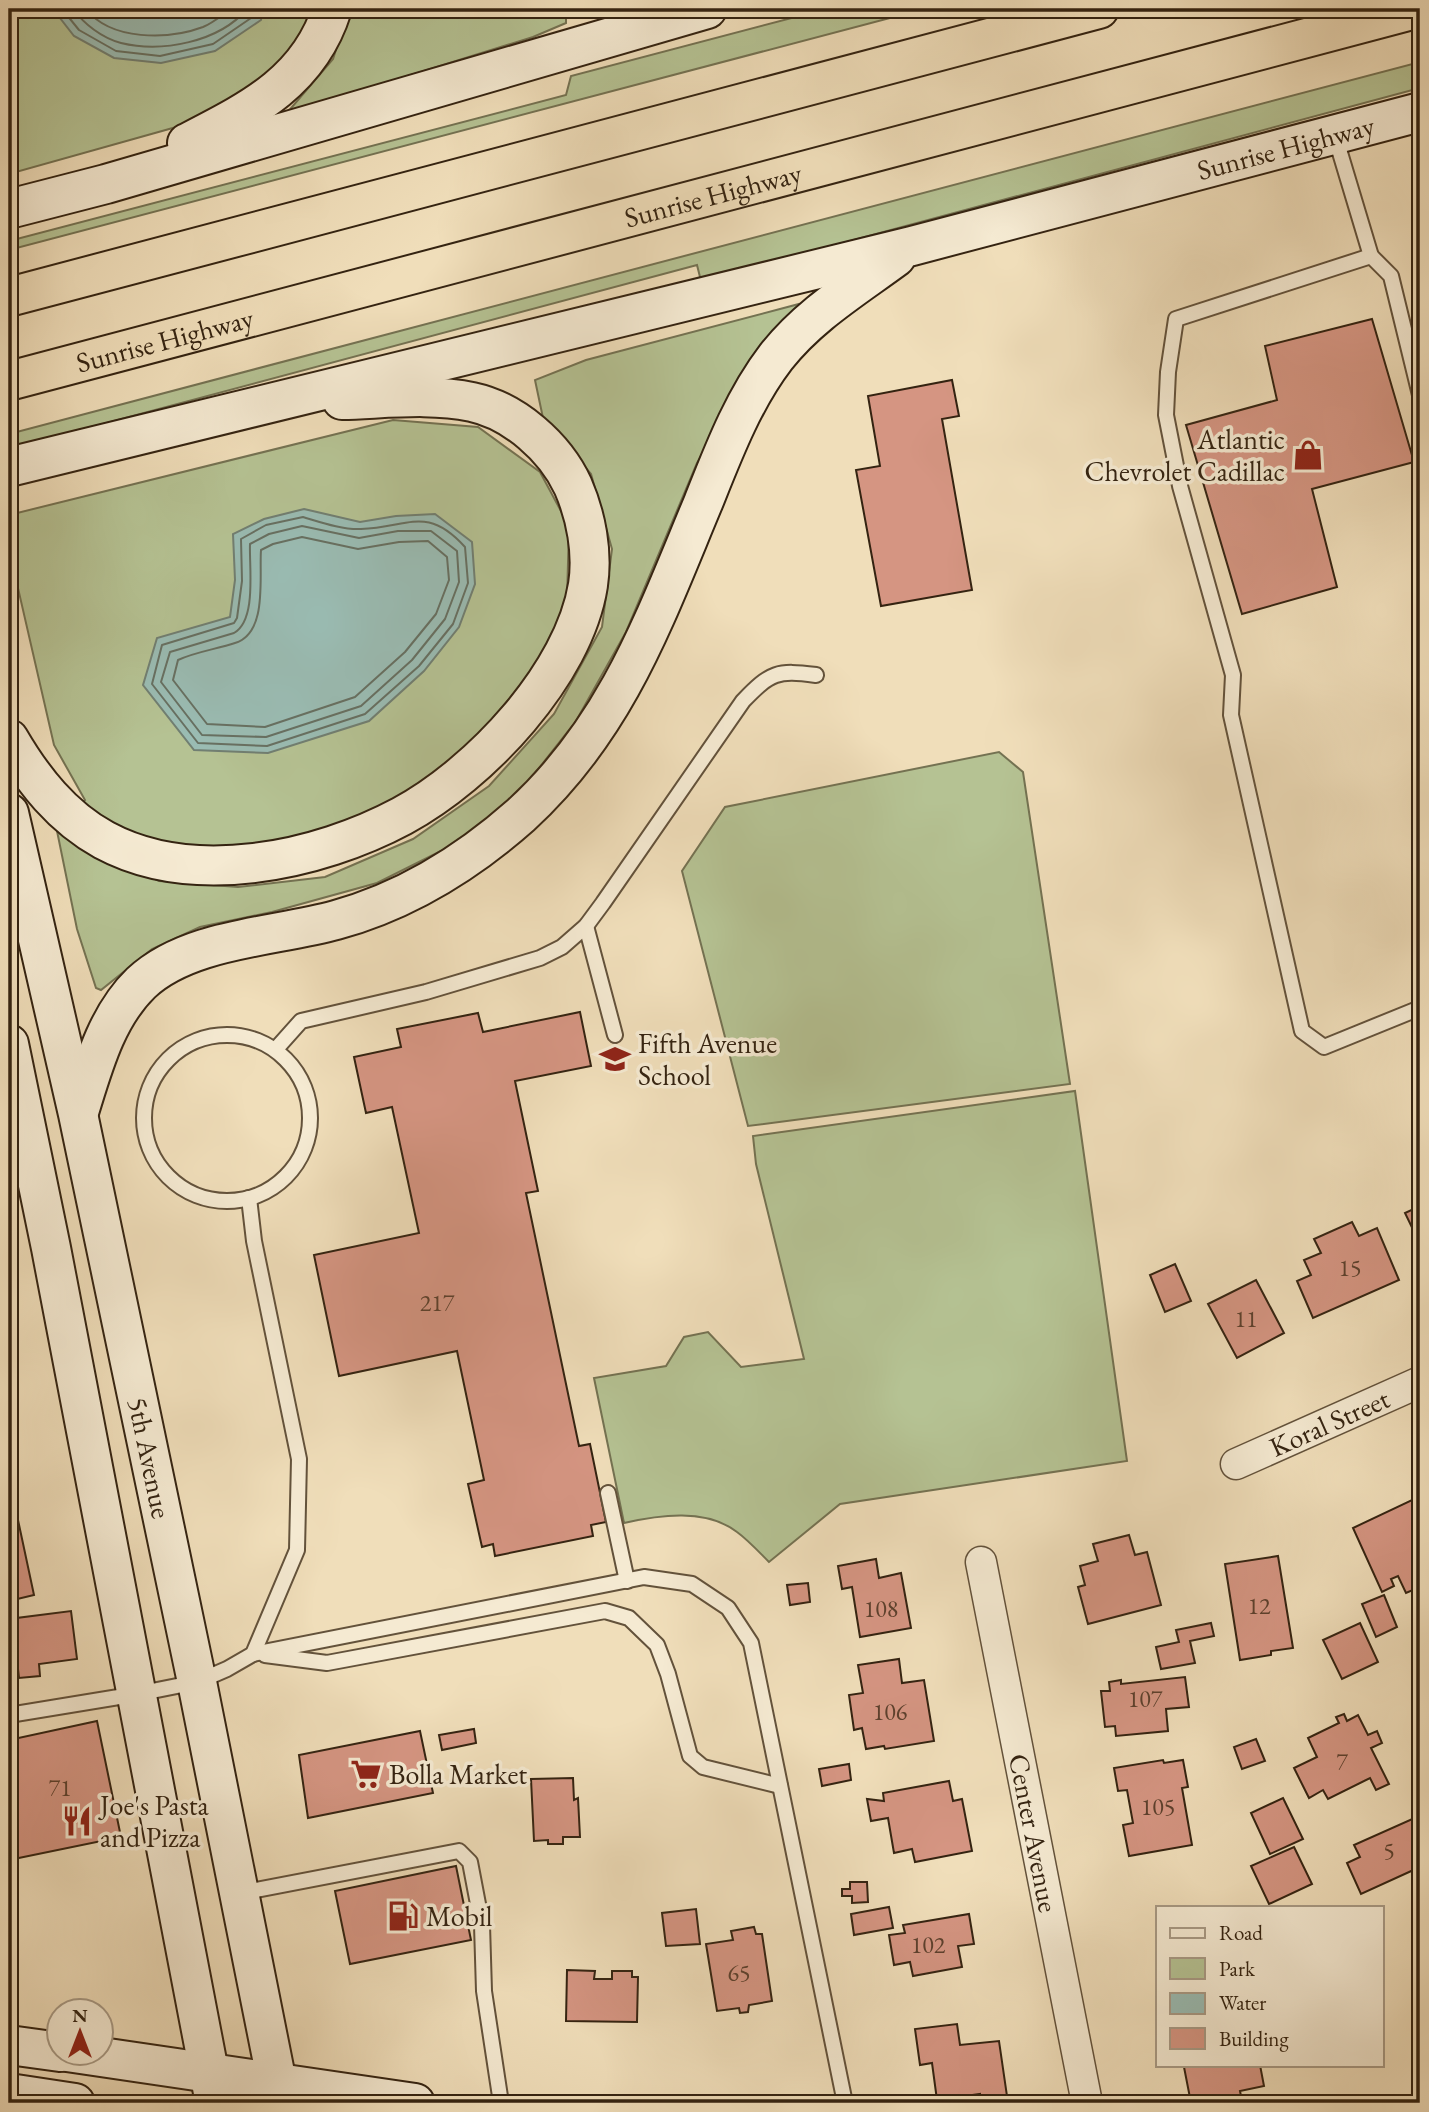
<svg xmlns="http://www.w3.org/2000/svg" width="1429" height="2112" viewBox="0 0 1429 2112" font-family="'EB Garamond',serif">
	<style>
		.green { fill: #b5c293; stroke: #747252; stroke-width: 2 }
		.water { fill: #9abcb3; stroke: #717f72; stroke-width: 2 }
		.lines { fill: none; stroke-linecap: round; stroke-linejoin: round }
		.shore { stroke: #677062; stroke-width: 2 }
		.building { fill: #d59582; stroke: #342311; stroke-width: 2 }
		.lane-casing { stroke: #63523b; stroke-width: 18 }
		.street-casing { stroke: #63523b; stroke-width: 33 }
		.secondary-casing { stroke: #342311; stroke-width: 42 }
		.highway-casing { stroke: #342311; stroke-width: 42 }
		.lane { stroke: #f5ead2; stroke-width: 14 }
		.street { stroke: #f5ead2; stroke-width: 30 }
		.secondary { stroke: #f5ead2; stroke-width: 38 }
		.highway { stroke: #f0deba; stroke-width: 38 }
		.labels { text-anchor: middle; stroke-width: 7; stroke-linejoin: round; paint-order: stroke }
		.number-label { font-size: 24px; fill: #5c402d }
		.street-label { font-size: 28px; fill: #342311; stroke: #f5ead2 }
		.poi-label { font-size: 28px; fill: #342311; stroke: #f5ead2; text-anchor: start }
	</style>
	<rect width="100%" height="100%" fill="#f0deba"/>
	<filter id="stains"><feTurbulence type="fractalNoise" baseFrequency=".00286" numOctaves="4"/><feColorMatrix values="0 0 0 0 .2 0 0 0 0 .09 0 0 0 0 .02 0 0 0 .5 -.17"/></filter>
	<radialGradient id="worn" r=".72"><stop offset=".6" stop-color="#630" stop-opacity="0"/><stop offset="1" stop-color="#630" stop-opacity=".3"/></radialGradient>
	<g class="green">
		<polygon points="9,9 313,9 311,18 269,80 219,115 9,174"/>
		<polygon points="349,9 566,9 566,23 533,37 286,114 333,59"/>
		<polygon points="826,9 924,9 9,250 9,241 566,95 571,76"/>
		<polygon points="1420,62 1420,88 701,281 697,265 9,449 9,434"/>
		<polygon points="799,304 803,309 747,376 697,463 626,632 576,721 521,791 463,840 377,883 272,912 200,927 152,949 101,990 96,988 77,929 57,831 159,881 238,887 325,877 413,839 489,786 554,714 602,627 612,549 591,474 543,418 535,380 586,360"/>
		<polygon points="393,420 478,427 540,472 569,526 567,599 545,657 486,726 419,794 336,836 221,855 144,849 76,808 85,800 54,745 9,549 9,515"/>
		<polygon points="999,752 1023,772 1070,1084 748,1126 682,871 725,807"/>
		<path d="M 1075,1091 L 1127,1461 L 840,1504 L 769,1562 C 759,1552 748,1540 737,1532 C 706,1508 659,1515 624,1523 L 594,1378 L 666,1366 L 684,1337 L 708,1332 L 741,1367 L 804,1359 L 756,1164 L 753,1136 Z"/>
	</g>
	<g class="water">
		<polygon points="53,9 263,9 261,20 215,51 161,63 114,58 74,36"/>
		<polygon points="304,509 360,522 396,516 435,514 472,542 475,584 459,627 424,671 369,721 268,753 194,750 143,685 157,638 230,617 235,580 233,534 264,519"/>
	</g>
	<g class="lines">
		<g class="shore">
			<polyline points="62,9 79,30 116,51 160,56 213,44 254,16 256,9"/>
			<path d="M 73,9 C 84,24 102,38 121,43 C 162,53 219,42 247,9"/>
			<path d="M 86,9 C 111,41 168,40 203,27 C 213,23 222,15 231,9"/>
			<path d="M 303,517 C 320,522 343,530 361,529 C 408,528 426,504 465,547 L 468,583 L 453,624 L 419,666 L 365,714 L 267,746 L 198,743 L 152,684 L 162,645 L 234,623 L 237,618 L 242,581 L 241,539 L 266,525 Z"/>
			<path d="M 302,526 L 359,538 L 398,531 L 431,531 L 457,551 L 459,582 L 445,619 L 412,660 L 361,706 L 266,737 L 202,735 L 161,682 L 170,652 L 234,633 C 257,620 249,567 250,544 L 269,534 Z"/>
			<path d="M 302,537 L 358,549 L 399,542 L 428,541 L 447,557 L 449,580 L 436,614 L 405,652 L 355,697 L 265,727 L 207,724 L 173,680 L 178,660 C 195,652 217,649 235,643 C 268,633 259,577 261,550 L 273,544 Z"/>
		</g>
	</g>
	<g class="building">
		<polygon points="1372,319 1414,462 1312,489 1337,587 1242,614 1186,425 1277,400 1265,346"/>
		<polygon points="952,380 959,416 942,419 972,590 881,606 856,470 880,466 868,396"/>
		<polygon points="580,1012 591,1066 515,1081 538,1191 526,1193 579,1446 590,1444 606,1522 591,1525 593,1536 495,1556 493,1544 482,1547 468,1484 484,1480 457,1351 339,1376 314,1255 419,1233 392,1107 366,1113 354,1057 401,1047 397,1029 478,1013 483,1032"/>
		<polygon points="1420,1206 1420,1244 1405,1213"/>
		<polygon points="1352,1222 1359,1236 1377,1228 1399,1280 1313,1318 1297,1281 1311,1275 1304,1260 1321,1253 1314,1239"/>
		<polygon points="1175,1264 1191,1301 1165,1312 1150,1275"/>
		<polygon points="1256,1280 1284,1333 1237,1358 1208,1304"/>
		<polygon points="1412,1500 1420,1519 1420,1587 1406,1593 1398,1576 1391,1579 1394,1586 1382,1592 1353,1528"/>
		<polygon points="18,1520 34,1595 9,1601 9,1522"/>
		<polygon points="1129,1535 1135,1555 1147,1552 1161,1605 1088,1624 1078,1587 1085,1585 1080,1566 1098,1561 1093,1544"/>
		<polygon points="1278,1556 1293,1648 1271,1651 1271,1655 1240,1660 1225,1564"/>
		<polygon points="876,1559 879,1578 901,1573 911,1628 860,1637 852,1587 842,1589 838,1566"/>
		<polygon points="808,1583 810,1602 790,1605 787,1585"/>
		<polygon points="1384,1595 1397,1627 1376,1637 1362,1604"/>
		<polygon points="71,1611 77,1659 39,1664 40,1676 19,1678 18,1669 10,1670 9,1619"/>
		<polygon points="1211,1623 1214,1636 1190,1641 1195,1663 1161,1669 1156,1647 1179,1642 1176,1630"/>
		<polygon points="1360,1623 1378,1662 1342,1679 1323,1640"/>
		<polygon points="899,1659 902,1683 924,1680 934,1741 885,1749 884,1746 866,1749 862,1728 854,1730 849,1695 863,1693 858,1665"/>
		<polygon points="1185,1677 1189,1707 1166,1709 1168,1731 1116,1736 1115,1726 1105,1727 1101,1691 1110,1691 1109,1682 1121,1680 1121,1684"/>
		<polygon points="1344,1714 1347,1721 1358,1715 1368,1735 1377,1731 1382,1743 1371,1748 1389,1784 1376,1790 1370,1778 1328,1799 1323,1790 1309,1798 1294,1768 1317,1757 1308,1738 1339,1723 1336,1717"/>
		<polygon points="97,1721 121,1837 9,1860 9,1740"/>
		<polygon points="474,1729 476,1743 442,1750 439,1735"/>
		<polygon points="420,1731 433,1793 308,1818 299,1755"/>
		<polygon points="1256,1739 1265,1761 1242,1769 1234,1747"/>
		<polygon points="1163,1760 1164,1763 1183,1760 1188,1787 1182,1788 1192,1845 1129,1856 1123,1825 1133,1823 1127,1790 1118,1791 1114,1768"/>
		<polygon points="849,1764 851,1780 822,1786 819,1769"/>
		<polygon points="573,1778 574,1800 578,1798 580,1837 563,1837 563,1844 548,1844 548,1840 534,1841 531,1779"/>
		<polygon points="949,1781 953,1801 962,1799 972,1851 915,1862 912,1849 894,1853 888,1818 871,1821 867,1799 884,1801 883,1793"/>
		<polygon points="1283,1798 1303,1839 1270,1854 1251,1813"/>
		<polygon points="1419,1816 1420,1867 1361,1894 1347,1863 1360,1857 1354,1845"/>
		<polygon points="1294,1847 1312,1884 1269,1904 1251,1866"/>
		<polygon points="456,1866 471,1940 350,1964 335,1891"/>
		<polygon points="850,1882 867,1882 868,1902 852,1903 852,1896 842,1896 842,1889 850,1889"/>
		<polygon points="889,1907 893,1928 854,1935 851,1914"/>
		<polygon points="696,1909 700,1944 666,1946 662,1913"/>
		<polygon points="969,1914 974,1944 958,1946 962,1967 913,1976 910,1962 894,1965 889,1935 905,1933 903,1925"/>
		<polygon points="754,1927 756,1934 762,1934 772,2001 749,2005 748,2012 740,2013 739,2008 717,2011 706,1944 733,1940 731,1931"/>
		<polygon points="567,1970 595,1971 594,1979 612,1979 612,1971 632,1971 632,1977 638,1977 637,2022 566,2021"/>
		<polygon points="957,2024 960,2045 999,2041 1007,2096 980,2099 980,2094 937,2100 932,2063 920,2065 915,2029"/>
		<polygon points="1186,2065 1260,2065 1264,2086 1240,2091 1242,2101 1191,2103 1184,2067"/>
	</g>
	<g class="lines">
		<g class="lane-casing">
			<g id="lane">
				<polyline points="1335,136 1371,256 1176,319 1168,372 1166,415 1180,486 1233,675 1231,715 1302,1031 1324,1047 1420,1008"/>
				<polyline points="1371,256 1391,276 1420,395"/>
				<polyline points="586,926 615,1035"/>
				<circle cx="227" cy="1118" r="83"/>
				<path d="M 276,1049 L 301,1021 L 426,992 L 540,958 L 562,947 L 586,926 L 603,903 L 743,701 C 771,672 777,670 816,675"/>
				<polyline points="608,1493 627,1581"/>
				<polyline points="253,1654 644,1577 692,1584 728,1608 751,1643 845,2103"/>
				<polyline points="265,1655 327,1663 605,1611 629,1618 657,1645 668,1674 690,1756 703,1767 780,1786"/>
				<polyline points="9,1715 137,1694 197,1682 227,1669 253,1654 297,1550 299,1459 254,1241 249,1198"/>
				<polyline points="240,1893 459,1851 470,1862 482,1925 484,1991 501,2103"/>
			</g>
		</g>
		<g class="street-casing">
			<g id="street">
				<path id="s1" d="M 1236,1464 L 1420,1382"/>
				<path id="s2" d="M 981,1562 L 1087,2103"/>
			</g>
		</g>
		<g class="secondary-casing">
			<g id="secondary">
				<path d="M 187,143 C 251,110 309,82 332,9"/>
				<polyline points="9,209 106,184 707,9"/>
				<path id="s3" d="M 9,467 L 912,246 L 1420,112"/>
				<path d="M 9,739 C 33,780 62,817 104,840 C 193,888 318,861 402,816 C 480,774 574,674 588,585 C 593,552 586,516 573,486 C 555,447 514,411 472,402 C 431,393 384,399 342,400"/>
				<path id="s4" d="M 9,813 L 78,1114 L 197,1682 L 281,2103"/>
				<polyline points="9,1044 51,1248 215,2103"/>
				<path d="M 79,1112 C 93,1067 106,1017 141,983 C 189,938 275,937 336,920 C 405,901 468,862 521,815 C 617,727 654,620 703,503 C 723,453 743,400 776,357 C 809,315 854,288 896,257"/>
				<polyline points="9,2045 60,2052"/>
				<polyline points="67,2052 415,2103"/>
				<polyline points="9,2093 75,2103"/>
			</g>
		</g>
		<g class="highway-casing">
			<g id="highway">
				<polyline points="9,297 1099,9"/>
				<path id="s5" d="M 9,381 L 1416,9"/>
			</g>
		</g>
		<use href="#lane" class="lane"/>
		<use href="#street" class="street"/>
		<use href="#secondary" class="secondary"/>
		<use href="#highway" class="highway"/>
	</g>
	<defs>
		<g id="shop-bare" transform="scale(2.415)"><path d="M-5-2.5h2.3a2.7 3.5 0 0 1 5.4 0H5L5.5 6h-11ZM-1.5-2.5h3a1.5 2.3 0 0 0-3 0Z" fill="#8f2418" stroke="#f5ead2" stroke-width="2.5" paint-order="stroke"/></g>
		<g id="school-bare" transform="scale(2.415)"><path d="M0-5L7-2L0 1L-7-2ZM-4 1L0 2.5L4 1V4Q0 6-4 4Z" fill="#8f2418" stroke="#f5ead2" stroke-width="2.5" paint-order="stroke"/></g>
		<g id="supermarket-bare" transform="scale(2.415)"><path d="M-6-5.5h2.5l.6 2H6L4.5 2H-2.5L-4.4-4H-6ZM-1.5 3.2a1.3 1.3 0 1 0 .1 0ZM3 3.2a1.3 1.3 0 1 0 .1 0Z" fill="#8f2418" stroke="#f5ead2" stroke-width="2.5" paint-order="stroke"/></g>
		<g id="restaurant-bare" transform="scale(2.415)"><path d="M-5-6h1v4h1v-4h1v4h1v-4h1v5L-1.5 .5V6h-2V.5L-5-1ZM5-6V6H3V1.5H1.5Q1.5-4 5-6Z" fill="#8f2418" stroke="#f5ead2" stroke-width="2.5" paint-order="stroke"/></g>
		<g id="fuel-bare" transform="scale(2.415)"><path d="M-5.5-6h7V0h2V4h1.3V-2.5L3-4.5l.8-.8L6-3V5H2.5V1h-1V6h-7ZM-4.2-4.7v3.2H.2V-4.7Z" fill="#8f2418" stroke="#f5ead2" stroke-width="2.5" paint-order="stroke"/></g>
	</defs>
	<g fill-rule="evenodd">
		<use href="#shop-bare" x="1308" y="455"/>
		<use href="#school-bare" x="615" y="1059"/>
		<use href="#supermarket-bare" x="366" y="1774"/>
		<use href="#restaurant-bare" x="77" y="1821"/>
		<use href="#fuel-bare" x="403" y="1916"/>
	</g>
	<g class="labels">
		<g class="number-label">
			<text x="1350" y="1276">15</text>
			<text x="437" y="1311">217</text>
			<text x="1246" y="1327">11</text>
			<text x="1259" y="1614">12</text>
			<text x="881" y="1617">108</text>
			<text x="1145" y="1707">107</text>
			<text x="890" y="1720">106</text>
			<text x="1342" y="1770">7</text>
			<text x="60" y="1796">71</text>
			<text x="1158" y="1815">105</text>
			<text x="1389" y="1859">5</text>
			<text x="928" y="1953">102</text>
			<text x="739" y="1981">65</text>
		</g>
		<g class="street-label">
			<text dy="10" stroke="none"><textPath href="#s3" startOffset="1316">Sunrise Highway</textPath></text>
			<text dy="10" stroke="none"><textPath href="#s5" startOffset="728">Sunrise Highway</textPath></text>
			<text dy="10" stroke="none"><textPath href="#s5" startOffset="161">Sunrise Highway</textPath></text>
			<text dy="10" stroke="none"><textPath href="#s1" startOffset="102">Koral Street</textPath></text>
			<text dy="10" stroke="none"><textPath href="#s4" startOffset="660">5th Avenue</textPath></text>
			<text dy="10" stroke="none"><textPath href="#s2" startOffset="276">Center Avenue</textPath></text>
		</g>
		<g class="poi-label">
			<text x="1285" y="449" text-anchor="end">Atlantic<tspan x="1285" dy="32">Chevrolet Cadillac</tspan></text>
			<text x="638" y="1053">Fifth Avenue<tspan x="638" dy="32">School</tspan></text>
			<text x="389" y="1784">Bolla Market</text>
			<text x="100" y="1815">Joe's Pasta<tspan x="100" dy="32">and Pizza</tspan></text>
			<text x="426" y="1926">Mobil</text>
		</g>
	</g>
	<rect width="1429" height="2112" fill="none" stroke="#f0deba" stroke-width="35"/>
	<rect x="10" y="10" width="1408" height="2091" fill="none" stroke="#342311" stroke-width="3.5"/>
	<rect x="18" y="18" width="1394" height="2077" fill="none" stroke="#342311" stroke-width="2"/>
	<rect x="1156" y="1906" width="228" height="161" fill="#f5ead2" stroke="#a89a85" stroke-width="2"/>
	<rect x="1170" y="1928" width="35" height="10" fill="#f5ead2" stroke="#a89a85" stroke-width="2"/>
	<text x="1219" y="1940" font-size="21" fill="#342311">Road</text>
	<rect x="1170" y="1958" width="35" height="21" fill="#b5c293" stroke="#a89a85" stroke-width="2"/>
	<text x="1219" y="1976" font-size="21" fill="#342311">Park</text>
	<rect x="1170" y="1993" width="35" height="21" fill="#9abcb3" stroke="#a89a85" stroke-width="2"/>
	<text x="1219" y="2010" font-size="21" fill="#342311">Water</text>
	<rect x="1170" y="2028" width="35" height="21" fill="#d59582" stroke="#a89a85" stroke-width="2"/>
	<text x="1219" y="2046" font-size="21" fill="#342311">Building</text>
	<g transform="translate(80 2032)"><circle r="33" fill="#f5ead2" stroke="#a89a85" stroke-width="2"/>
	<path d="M0-5L12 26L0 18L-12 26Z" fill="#8f2418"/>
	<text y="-10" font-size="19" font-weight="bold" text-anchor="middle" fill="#342311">N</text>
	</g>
	<rect width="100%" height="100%" filter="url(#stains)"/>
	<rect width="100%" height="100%" fill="url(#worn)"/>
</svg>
